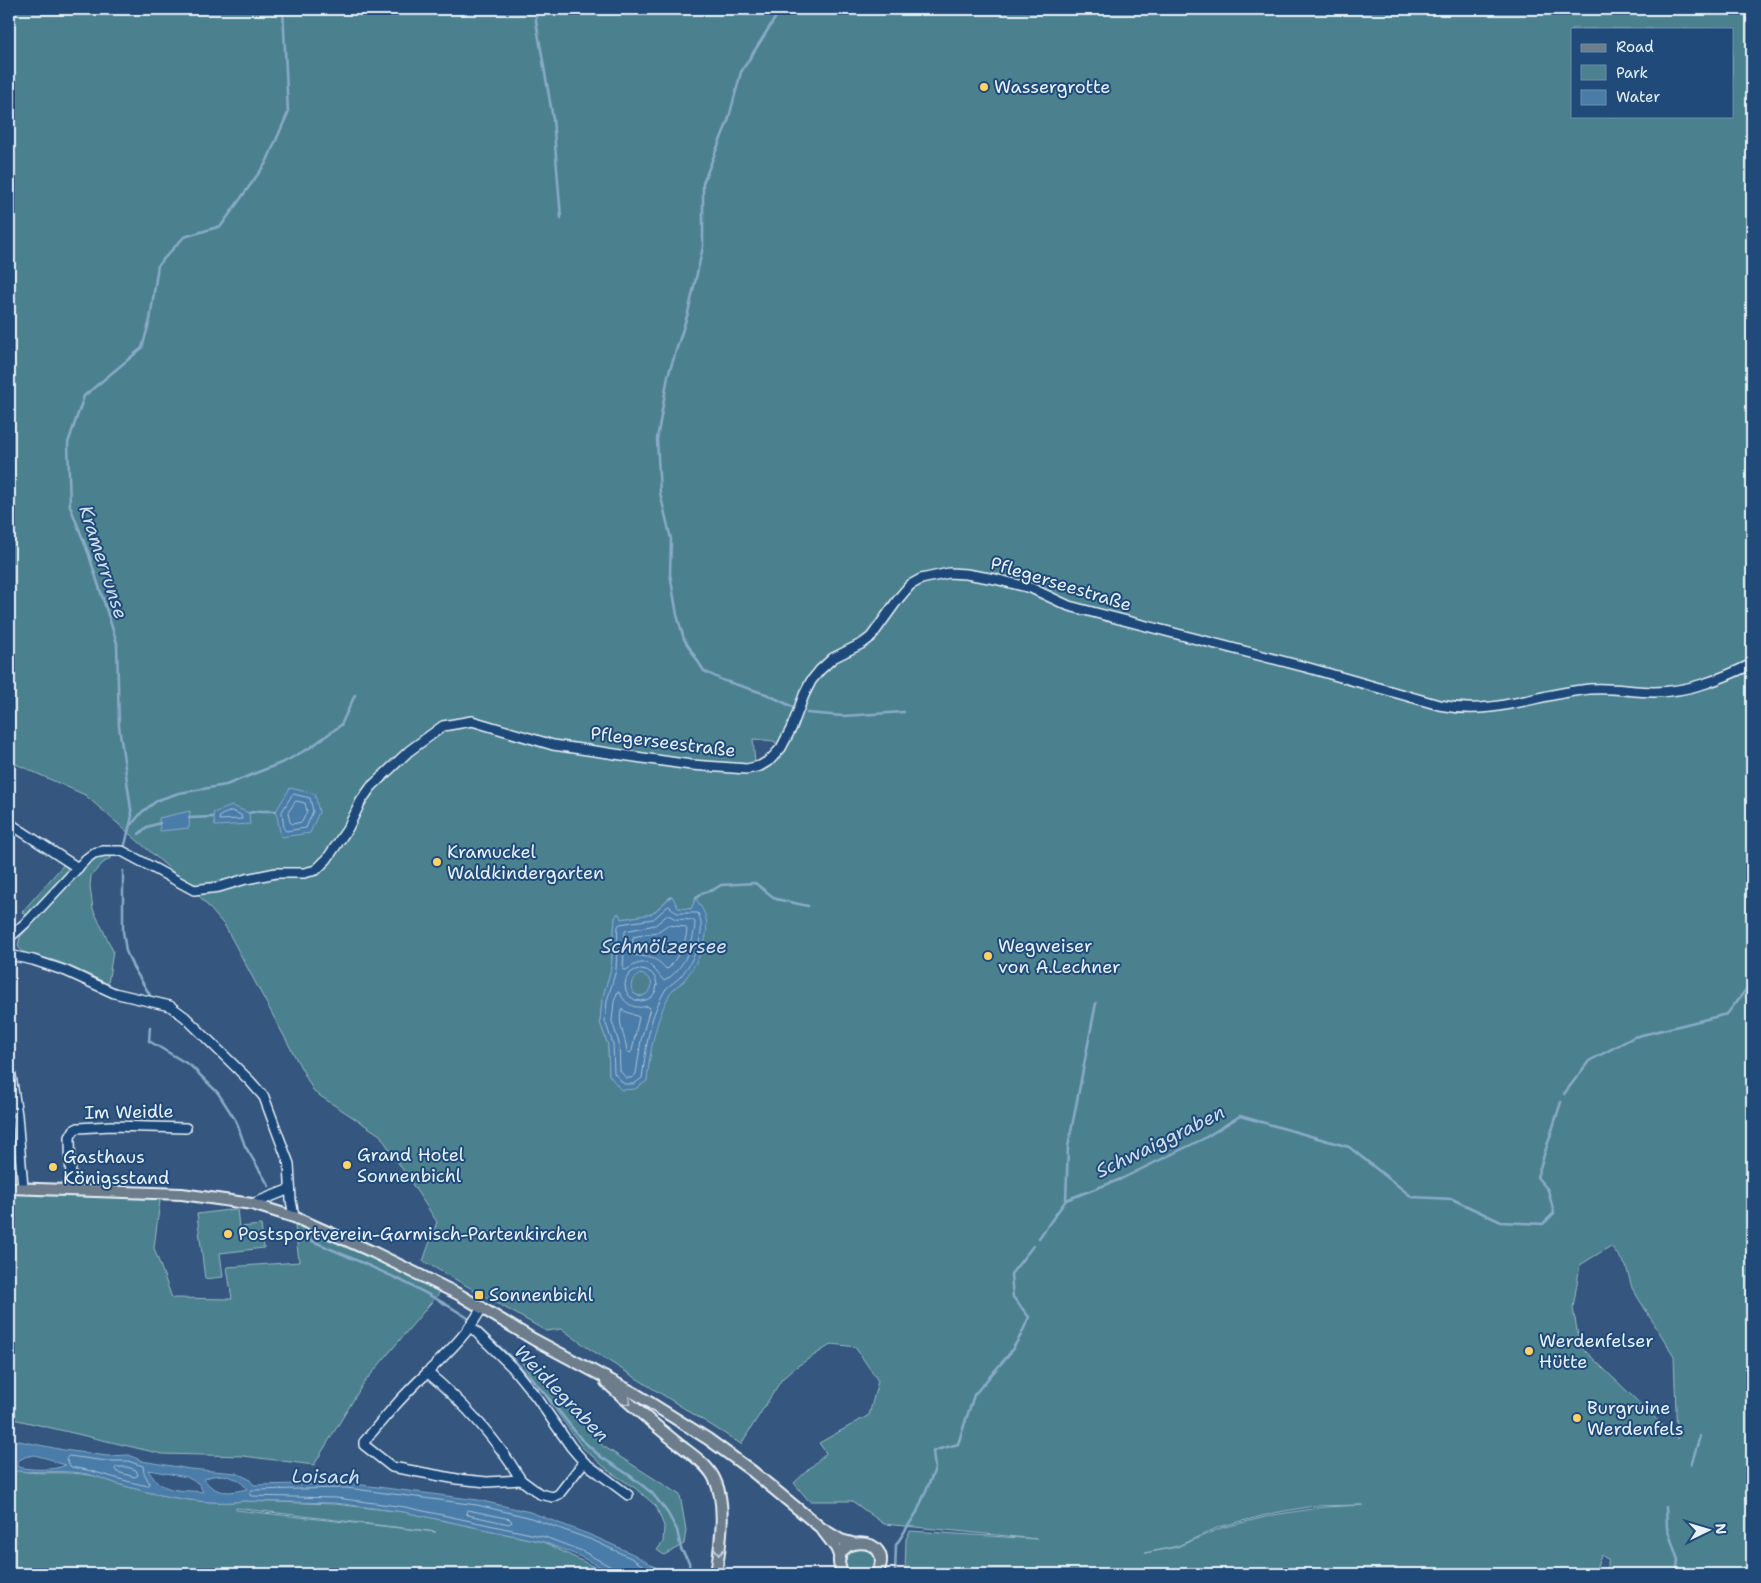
<svg xmlns="http://www.w3.org/2000/svg" width="1761" height="1583" viewBox="0 0 1761 1583" font-family="'Shantell Sans',sans-serif">
	<style>
		.green { fill: #4c818f; stroke: #9ab9c4; fill-rule: evenodd }
		.water { fill: #4a7ca8; stroke: #89abc8; fill-rule: evenodd }
		.lines { fill: none; stroke-linecap: round; stroke-linejoin: round }
		.shore { stroke: #a9c2d8; stroke-width: 1 }
		.stream { stroke: #89abc8; stroke-width: 2.5 }
		.minor-casing { stroke: #e8f1f8; stroke-width: 12 }
		.major-casing { stroke: #e8f1f8; stroke-width: 14 }
		.minor { stroke: #1f4a7a; stroke-width: 9 }
		.major { stroke: #6d7d8c; stroke-width: 10 }
		.oneway { stroke: #c3ced8 }
		.poi-dot { fill: #ffd166; stroke: #1f4a7a; stroke-width: 2 }
		.labels { text-anchor: middle; stroke-width: 4; stroke-linejoin: round; paint-order: stroke }
		.poi-label { font-size: 18px; fill: #e8f1f8; stroke: #1f4a7a; text-anchor: start }
		.street-label { font-size: 18px; fill: #e8f1f8; stroke: #1f4a7a }
		.water-label { font-size: 19px; font-style: italic; fill: #d0dfec; stroke: #1f4a7a }
	</style>
	<rect width="100%" height="100%" fill="#35567e"/>
	<filter id="ink" filterUnits="userSpaceOnUse"><feTurbulence type="fractalNoise" baseFrequency=".02" numOctaves="2"/><feDisplacementMap in="SourceGraphic" scale="10" xChannelSelector="R" yChannelSelector="G"/><feConvolveMatrix kernelMatrix="1 2 1 2 8 2 1 2 1" color-interpolation-filters="sRGB"/></filter>
	<g filter="url(#ink)">
		<g class="green">
			<path d="M 9,9 L 1752,9 L 1752,1574 L 1604,1574 L 1609,1560 L 1601,1555 L 1594,1574 L 905,1574 L 906,1539 L 910,1531 L 1037,1539 L 884,1524 L 852,1501 L 809,1501 L 794,1483 L 826,1453 L 819,1443 L 869,1415 L 878,1381 L 855,1347 L 832,1344 L 796,1367 L 782,1379 L 741,1444 L 588,1348 L 562,1329 L 546,1331 L 423,1261 L 437,1222 L 380,1135 L 314,1092 L 225,926 L 194,890 L 85,795 L 9,761 ZM 1572,29 L 1732,29 L 1732,116 L 1572,116 ZM 753,739 L 774,741 L 777,745 L 762,760 L 755,763 ZM 671,896 L 678,908 L 691,909 L 696,898 L 684,981 C 679,985 672,989 669,994 C 654,1019 650,1051 647,1080 L 609,1075 L 608,1045 L 600,1022 L 602,1000 L 611,969 L 615,918 L 618,913 L 622,919 L 652,914 ZM 1611,1246 L 1626,1266 L 1632,1288 L 1674,1356 L 1677,1439 L 1580,1346 L 1573,1308 L 1580,1265 ZM 1363,1505 L 1324,1507 L 1273,1515 L 1221,1528 L 1177,1547 L 1145,1553 L 1178,1546 L 1219,1527 L 1274,1513 L 1314,1506 Z"/>
			<path d="M 105,853 L 113,856 L 102,864 L 91,876 L 90,886 L 93,909 L 113,951 L 108,984 C 88,975 67,963 45,958 C 35,955 23,956 18,946 L 20,937 L 89,862 Z"/>
			<polygon points="64,864 67,868 66,875 27,917 22,912"/>
			<circle cx="641" cy="985" r="11"/>
			<polygon points="9,1188 161,1193 154,1248 172,1298 232,1299 227,1267 299,1262 294,1217 428,1279 440,1292 363,1384 314,1465 243,1456 162,1454 9,1418"/>
			<polygon points="237,1209 239,1227 261,1225 264,1248 220,1253 223,1277 205,1279 197,1214"/>
			<polygon points="519,1359 542,1375 603,1446 680,1495 686,1530 684,1544 664,1555 657,1550 663,1542 664,1526 656,1506 635,1488 610,1472 582,1447"/>
			<path d="M 9,1469 C 35,1476 62,1470 89,1475 C 99,1476 108,1481 118,1484 C 155,1495 204,1506 243,1501 L 335,1504 L 404,1512 L 543,1542 L 609,1574 L 9,1574 ZM 236,1508 L 436,1532 L 236,1510 Z"/>
			<path d="M 853,1547 C 857,1548 862,1547 865,1548 C 878,1551 877,1567 870,1574 L 849,1574 C 840,1565 843,1555 853,1547 Z"/>
		</g>
		<g class="water">
			<polygon points="290,788 315,794 319,812 310,833 281,837 276,811"/>
			<polygon points="232,806 249,813 250,824 215,826 213,813"/>
			<polygon points="190,811 189,828 160,831 159,818"/>
			<path d="M 672,896 L 678,908 L 691,909 L 696,898 C 699,904 705,912 706,919 C 710,939 697,963 685,979 C 680,985 672,988 669,995 C 655,1023 650,1050 647,1081 L 635,1089 L 621,1090 L 609,1075 L 608,1045 L 600,1022 L 602,1000 L 611,969 L 615,918 L 618,913 L 622,919 L 652,914 ZM 640,974 C 656,978 655,992 640,997 L 633,993 C 629,983 632,980 640,974 Z"/>
			<path d="M 9,1439 L 64,1450 L 107,1456 L 129,1455 L 142,1461 L 190,1469 L 236,1473 L 249,1479 L 254,1485 L 347,1483 L 478,1500 L 530,1512 L 593,1536 L 633,1554 L 667,1574 L 614,1574 L 579,1556 L 544,1542 L 404,1512 L 335,1503 L 243,1501 C 204,1506 155,1495 118,1484 C 109,1481 101,1478 92,1475 C 68,1469 41,1473 16,1471 L 9,1469 L 9,1453 L 11,1451 L 9,1450 ZM 34,1455 L 53,1460 L 55,1462 L 66,1465 C 53,1471 31,1470 18,1467 L 18,1461 L 25,1457 ZM 148,1470 L 187,1477 L 199,1484 L 203,1492 C 178,1489 162,1494 148,1470 ZM 224,1475 L 239,1480 L 247,1489 C 230,1493 215,1495 204,1479 L 212,1476 Z"/>
		</g>
		<g class="lines">
			<g class="shore">
				<polygon points="293,794 310,798 313,811 306,828 286,831 284,829 282,812"/>
				<polygon points="296,801 305,803 307,811 302,822 292,824 290,822 288,813"/>
				<polygon points="232,811 241,815 242,819 219,820 220,816"/>
				<path d="M 669,906 L 677,913 L 698,913 C 708,933 693,961 681,976 C 677,981 670,984 666,989 C 661,996 656,1009 653,1017 C 647,1037 645,1058 642,1078 L 634,1084 L 624,1084 L 614,1073 L 613,1044 L 605,1021 L 607,1001 L 616,970 L 618,926 L 620,924 L 653,919 Z"/>
				<path d="M 668,915 L 676,919 L 693,920 L 695,922 C 694,944 684,970 664,981 C 651,966 648,955 626,970 L 623,970 L 625,931 L 655,925 Z"/>
				<path d="M 668,925 L 685,927 L 687,930 C 686,944 677,957 669,968 L 666,969 C 656,956 646,957 632,955 L 633,937 L 657,932 Z"/>
				<circle cx="641" cy="985" r="16"/>
				<path d="M 618,992 L 620,993 C 625,1004 635,1010 647,1006 L 650,1008 L 641,1040 L 636,1074 L 631,1078 L 626,1078 L 620,1071 L 619,1043 L 612,1021 L 614,1002 Z"/>
				<path d="M 622,1010 L 639,1017 L 632,1051 L 630,1053 L 627,1051 C 626,1038 616,1021 622,1010 Z"/>
				<path d="M 69,1456 L 106,1461 L 128,1461 L 143,1466 L 144,1473 L 150,1484 L 148,1486 C 122,1481 97,1471 71,1467 L 66,1459 Z"/>
				<polygon points="117,1467 127,1467 136,1470 138,1475 135,1477 117,1472 115,1469"/>
				<polygon points="468,1510 510,1519 512,1522 509,1524 468,1515 466,1513"/>
				<polyline points="615,1574 613,1568 582,1551 545,1537 405,1507 336,1498 251,1496 249,1493 252,1490 347,1488 477,1505 528,1517 592,1540 631,1558 656,1574"/>
			</g>
			<g class="stream">
				<polyline points="539,9 536,10 536,21 553,119 561,218"/>
				<polyline points="781,9 741,72 728,121 703,183 703,247 688,313 668,376 657,439 660,493 671,539 670,574 677,615 684,639 704,671 722,680 766,694 793,707"/>
				<polyline points="807,713 843,716 904,712"/>
				<polyline points="249,813 258,811 276,811"/>
				<polyline points="189,818 213,817"/>
				<polyline points="132,824 142,812 158,800 179,793 226,785 286,761 311,747 341,725 355,695"/>
				<polyline points="139,834 147,827 160,823"/>
				<polyline points="124,849 132,816 119,726 117,643 88,552 70,506 68,443 84,396 142,348 150,320 158,265 184,237 221,226 266,163 288,113 283,9"/>
				<polyline points="123,871 123,931 126,951 133,967 150,995"/>
				<polyline points="696,898 702,893 713,890 721,885 755,883 776,899 808,906"/>
				<polyline points="150,1027 149,1041 191,1066 218,1093 236,1121 245,1146 269,1186"/>
				<polyline points="1564,1094 1589,1061 1634,1037 1727,1014 1752,982"/>
				<polyline points="1066,1200 1068,1147 1096,1003"/>
				<path d="M 301,1236 C 358,1261 416,1284 468,1318"/>
				<polyline points="1039,1238 1066,1200 1121,1179 1203,1139 1240,1116 1349,1147 1412,1197 1452,1199 1501,1222 1543,1224 1554,1213 1548,1190 1537,1177 1561,1102"/>
				<polyline points="478,1327 516,1362 547,1396 581,1439 601,1457 629,1475 652,1493 667,1512 677,1530 681,1549 689,1562 690,1574"/>
				<polyline points="1691,1465 1700,1436"/>
				<polyline points="1666,1507 1667,1528 1678,1560 1676,1574"/>
				<polyline points="895,1574 896,1545 917,1512 935,1469 933,1451 958,1444 974,1395 1010,1353 1021,1335 1029,1317 1013,1297 1011,1274 1033,1246"/>
			</g>
			<g class="minor-casing">
				<g id="minor">
					<polyline points="9,823 78,868"/>
					<path d="M 9,938 L 30,919 L 86,859 L 94,853 L 104,851 L 122,851 L 194,890 L 219,887 L 246,879 L 276,873 L 304,873 L 316,870 L 327,859 L 348,828 L 361,801 L 371,787 L 409,751 L 443,726 L 472,721 L 553,745 L 691,765 L 747,769 L 760,766 L 770,760 L 781,748 L 792,727 L 804,695 L 811,681 L 820,670 L 833,658 L 863,643 L 871,637 L 899,598 L 910,585 L 921,579 L 949,573 L 966,574 L 995,579 L 1031,588 L 1069,606 L 1309,668 L 1439,705 C 1493,716 1530,696 1582,690 C 1606,686 1630,692 1654,692 C 1689,692 1721,679 1752,664"/>
					<polyline points="9,955 33,960 66,971 114,993 170,1006 185,1017 250,1081 264,1097 289,1164 291,1200 294,1217"/>
					<polyline points="9,1063 17,1115 23,1188"/>
					<polyline points="71,1190 70,1137 74,1130 78,1128 111,1126 186,1128"/>
					<polyline points="252,1204 290,1189"/>
					<path d="M 482,1307 C 470,1332 446,1354 427,1373 C 404,1394 384,1418 364,1442 L 364,1445 L 392,1467 L 457,1479 L 487,1482 L 521,1480 L 540,1494 L 553,1497 L 559,1494 L 584,1462"/>
					<polyline points="470,1326 512,1367 537,1398 571,1447 584,1462 628,1495"/>
					<path d="M 427,1372 C 464,1403 496,1438 521,1480"/>
				</g>
			</g>
			<g class="major-casing">
				<g id="major">
					<polyline points="9,1188 182,1194 252,1204 294,1217 373,1252 460,1295 533,1339 636,1394 708,1439 752,1471 821,1528 841,1540 852,1543"/>
					<path d="M 606,1382 C 629,1403 652,1423 676,1442 C 688,1452 705,1462 713,1476 C 728,1502 720,1546 716,1574"/>
					<polyline points="823,1531 836,1548 840,1558"/>
					<path d="M 843,1574 C 821,1534 899,1532 877,1574"/>
				</g>
			</g>
			<use href="#minor" class="minor"/>
			<use href="#major" class="major"/>
		</g>
		<defs><path id="oneway-chevron" d="M-2-3.5L2.5 0L-2 3.5" fill="none" stroke-width="1.6" stroke-linecap="round" stroke-linejoin="round" transform="scale(1.25)"/></defs>
		<g class="oneway">
			<use href="#oneway-chevron" transform="translate(628 1402) rotate(41)"/>
			<use href="#oneway-chevron" transform="translate(719 1552) rotate(96)"/>
		</g>
	</g>
	<g class="poi-dot">
		<circle cx="984" cy="87" r="5"/>
		<circle cx="437" cy="862" r="5"/>
		<circle cx="988" cy="956" r="5"/>
		<circle cx="347" cy="1165" r="5"/>
		<circle cx="53" cy="1167" r="5"/>
		<circle cx="228" cy="1234" r="5"/>
		<rect x="474" y="1290" width="10" height="10" rx="2.5"/>
		<circle cx="1529" cy="1351" r="5"/>
		<circle cx="1577" cy="1418" r="5"/>
	</g>
	<g class="labels">
		<g class="poi-label">
			<text x="994" y="93">Wassergrotte</text>
			<text x="447" y="858">Kramuckel<tspan x="447" dy="21">Waldkindergarten</tspan></text>
			<text x="998" y="952">Wegweiser<tspan x="998" dy="21">von A.Lechner</tspan></text>
			<text x="357" y="1161">Grand Hotel<tspan x="357" dy="21">Sonnenbichl</tspan></text>
			<text x="63" y="1163">Gasthaus<tspan x="63" dy="21">Königsstand</tspan></text>
			<text x="238" y="1240">Postsportverein-Garmisch-Partenkirchen</text>
			<text x="489" y="1301">Sonnenbichl</text>
			<text x="1539" y="1347">Werdenfelser<tspan x="1539" dy="21">Hütte</tspan></text>
			<text x="1587" y="1414">Burgruine<tspan x="1587" dy="21">Werdenfels</tspan></text>
		</g>
		<g class="street-label">
			<text transform="translate(1061 584) rotate(17)" y="6">Pflegerseestraße</text>
			<text transform="translate(663 742) rotate(7)" y="6">Pflegerseestraße</text>
			<text transform="translate(129 1112) rotate(-1)" y="6">Im Weidle</text>
		</g>
		<g class="water-label">
			<text transform="translate(104 562) rotate(72)" y="7">Kramerrunse</text>
			<text x="664" y="953">Schmölzersee</text>
			<text transform="translate(1160 1141) rotate(-26)" y="7">Schwaiggraben</text>
			<text transform="translate(562 1393) rotate(46)" y="7">Weidlegraben</text>
			<text transform="translate(326 1476) rotate(1)" y="7">Loisach</text>
		</g>
	</g>
	<rect width="1761" height="1583" fill="none" stroke="#1f4a7a" stroke-width="30"/>
	<rect x="15" y="15" width="1731" height="1553" fill="none" stroke="#e8f1f8" stroke-width="2" filter="url(#ink)"/>
	<rect x="1571" y="28" width="162" height="90" fill="#1f4a7a" stroke="#6f8dac"/>
	<rect x="1581" y="44" width="25" height="8" fill="#6d7d8c" stroke="#6f8dac"/>
	<text x="1616" y="52" font-size="15" fill="#e8f1f8">Road</text>
	<rect x="1581" y="65" width="25" height="15" fill="#4c818f" stroke="#6f8dac"/>
	<text x="1616" y="78" font-size="15" fill="#e8f1f8">Park</text>
	<rect x="1581" y="90" width="25" height="15" fill="#4a7ca8" stroke="#6f8dac"/>
	<text x="1616" y="102" font-size="15" fill="#e8f1f8">Water</text>
	<g transform="translate(1708 1530) rotate(85)" stroke="#1f4a7a" stroke-width="4" paint-order="stroke">
	<path d="M0-4L9 19L0 12L-9 19Z" fill="#e8f1f8"/>
	<text y="-8" font-size="14" font-weight="bold" text-anchor="middle" fill="#e8f1f8">N</text>
	</g>
</svg>
